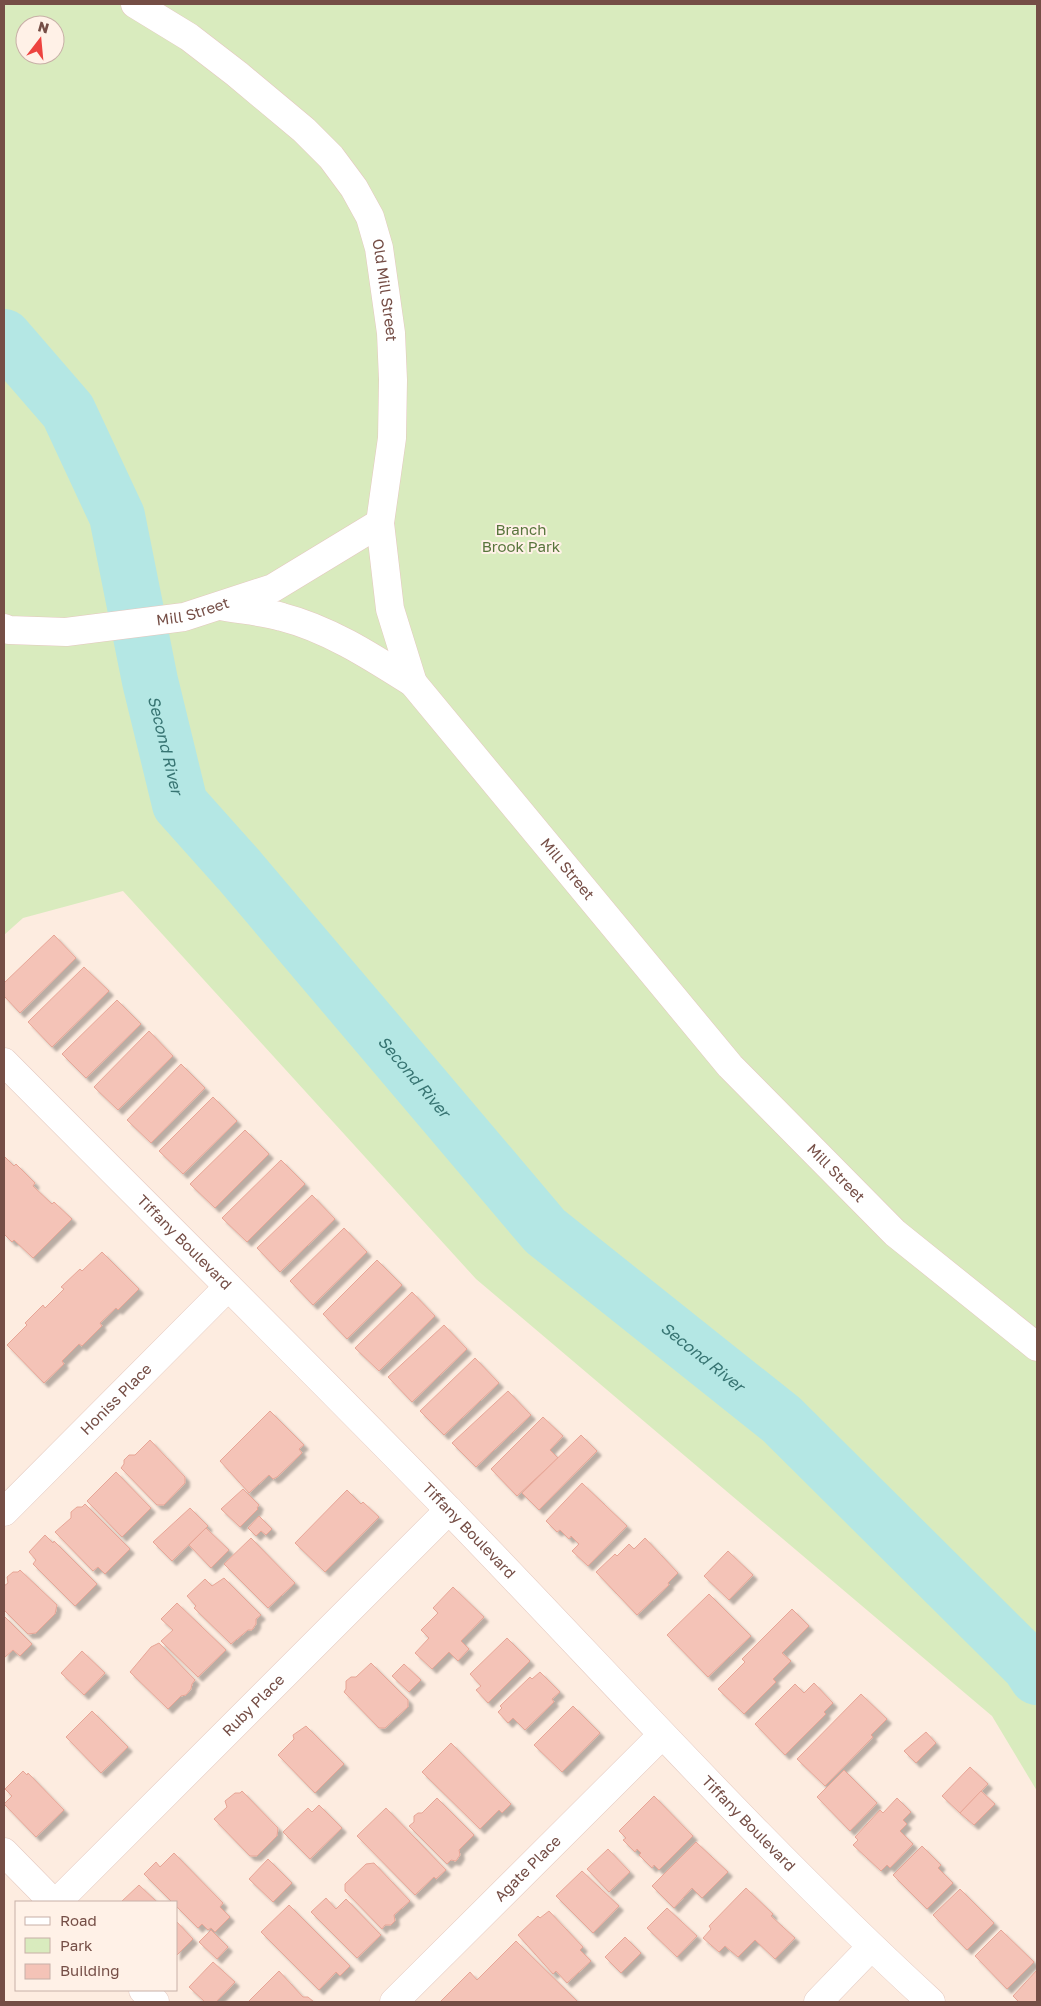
<svg xmlns="http://www.w3.org/2000/svg" width="1041" height="2006" viewBox="0 0 1041 2006" font-family="'Golos Text',sans-serif">
	<style>
		.green { fill: #d9ebbe; fill-rule: evenodd }
		.lines { fill: none; stroke-linecap: round; stroke-linejoin: round }
		.river { stroke: #b4e7e4; stroke-width: 56 }
		.building { fill: #f4c3b7; stroke: #e7a596; filter: url(#shadow) }
		.minor-casing { stroke: #e4c8bf; stroke-width: 29 }
		.tertiary-casing { stroke: #e4c8bf; stroke-width: 29 }
		.minor { stroke: #fff; stroke-width: 28 }
		.tertiary { stroke: #fff; stroke-width: 28 }
		.labels { text-anchor: middle; stroke-width: 4; stroke-linejoin: round; paint-order: stroke }
		.street-label { font-size: 15px; fill: #754e46; stroke: #fff1e7 }
		.park-label { font-size: 15px; fill: #58753c; stroke: #fff1e7 }
		.water-label { font-size: 16px; font-style: italic; fill: #377472; stroke: #fff1e7 }
	</style>
	<defs>
		<filter id="shadow"><feDropShadow dx="4.5" dy="4.5" stdDeviation="1" flood-color="#0004"/></filter>
	</defs>
	<rect width="100%" height="100%" fill="#fdece0"/>
	<path class="green" d="M 4,4 L 1037,4 L 1037,1791 L 992,1716 L 476,1279 L 123,891 L 23,918 L 4,935 ZM 25,25 L 55,25 L 55,55 L 25,55 Z"/>
	<g class="lines">
		<path class="river" id="s1" d="M 4,337 L 68,411 L 117,516 L 150,681 L 180,804 L 239,870 L 545,1231 L 781,1419 L 1029,1665 L 1037,1677"/>
	</g>
	<g class="building">
		<polygon points="54,935 76,958 20,1013 4,996 4,983"/>
		<polygon points="84,967 109,991 52,1047 28,1022"/>
		<polygon points="117,1000 141,1024 86,1078 62,1054"/>
		<polygon points="149,1031 173,1056 118,1110 94,1087"/>
		<polygon points="181,1064 205,1088 151,1143 127,1120"/>
		<polygon points="213,1097 237,1121 183,1174 159,1151"/>
		<polygon points="245,1130 269,1154 215,1208 190,1184"/>
		<polygon points="4,1156 14,1166 16,1164 35,1183 33,1186 52,1204 54,1202 72,1219 33,1258 14,1240 12,1242 4,1234"/>
		<polygon points="281,1160 305,1184 247,1242 222,1218"/>
		<polygon points="312,1195 335,1219 280,1272 257,1248"/>
		<polygon points="344,1228 367,1252 313,1305 290,1281"/>
		<polygon points="102,1252 139,1289 118,1310 116,1308 100,1323 102,1326 82,1346 79,1344 62,1361 64,1364 44,1383 7,1345 27,1325 25,1323 43,1305 45,1308 64,1289 61,1287 80,1269 82,1271"/>
		<polygon points="377,1260 402,1285 347,1339 323,1314"/>
		<polygon points="412,1292 435,1316 379,1371 355,1348"/>
		<polygon points="444,1325 467,1349 412,1402 388,1377"/>
		<polygon points="475,1358 499,1383 444,1435 420,1411"/>
		<polygon points="508,1391 531,1415 476,1467 452,1443"/>
		<polygon points="270,1411 304,1445 299,1449 302,1453 277,1477 273,1479 269,1475 249,1493 220,1461"/>
		<polygon points="543,1417 563,1436 550,1450 558,1458 517,1496 491,1469"/>
		<polygon points="581,1435 597,1451 539,1510 522,1493"/>
		<polygon points="150,1440 185,1477 185,1483 164,1505 157,1505 121,1468 124,1464 124,1460 129,1455 135,1455"/>
		<polygon points="116,1472 151,1508 122,1537 87,1501"/>
		<polygon points="582,1483 627,1526 588,1566 572,1551 579,1544 571,1536 569,1539 560,1530 557,1532 546,1521"/>
		<polygon points="243,1489 259,1505 257,1508 258,1509 240,1527 221,1509"/>
		<polygon points="347,1490 361,1504 363,1502 379,1517 325,1572 295,1543"/>
		<polygon points="85,1504 130,1549 105,1574 98,1567 93,1571 55,1532 71,1518 71,1512 77,1507 82,1507"/>
		<polygon points="190,1508 208,1526 172,1561 153,1542"/>
		<polygon points="259,1516 272,1529 266,1535 261,1531 256,1536 248,1528"/>
		<polygon points="206,1528 229,1550 211,1568 189,1545"/>
		<polygon points="45,1535 53,1543 54,1541 97,1584 75,1606 33,1564 36,1560 29,1552"/>
		<polygon points="251,1538 295,1583 268,1608 224,1564"/>
		<polygon points="645,1538 678,1573 668,1583 669,1585 637,1615 596,1572 615,1554 617,1556 629,1544 634,1549"/>
		<polygon points="728,1551 753,1575 729,1600 704,1576"/>
		<polygon points="20,1570 57,1605 55,1614 36,1633 28,1634 4,1610 4,1586 8,1583 7,1577 13,1572 18,1572"/>
		<polygon points="224,1578 261,1615 256,1619 256,1624 252,1630 248,1630 231,1644 194,1608 196,1606 187,1596 205,1579 212,1586"/>
		<polygon points="453,1587 484,1617 461,1641 469,1649 458,1661 449,1652 432,1669 415,1653 429,1638 421,1630 438,1613 433,1608"/>
		<polygon points="709,1594 751,1636 708,1677 667,1635"/>
		<polygon points="177,1603 226,1650 198,1677 161,1641 173,1630 161,1619"/>
		<polygon points="792,1609 809,1626 782,1653 791,1661 773,1679 776,1682 744,1714 718,1689 745,1662 742,1659"/>
		<polygon points="4,1616 32,1644 20,1656 13,1650 4,1658"/>
		<polygon points="507,1638 530,1661 488,1703 476,1690 481,1686 470,1674"/>
		<polygon points="159,1643 195,1680 192,1684 191,1689 186,1695 181,1696 168,1709 130,1672 151,1647"/>
		<polygon points="82,1651 105,1673 84,1695 61,1673"/>
		<polygon points="371,1663 408,1700 408,1707 385,1728 379,1728 344,1692 346,1689 346,1681 351,1677 356,1677"/>
		<polygon points="404,1664 421,1680 409,1692 392,1676"/>
		<polygon points="540,1672 560,1692 552,1699 554,1702 525,1730 513,1718 508,1723 498,1712 502,1708 500,1706 530,1677 532,1679"/>
		<polygon points="814,1683 833,1703 824,1712 826,1714 785,1755 755,1724 795,1684 804,1693"/>
		<polygon points="861,1694 887,1719 871,1735 873,1737 825,1786 797,1759"/>
		<polygon points="573,1706 600,1733 562,1772 534,1745"/>
		<polygon points="92,1711 128,1747 101,1773 66,1737"/>
		<polygon points="306,1726 344,1764 315,1793 278,1755 294,1739 293,1735"/>
		<polygon points="926,1732 936,1743 916,1763 904,1751"/>
		<polygon points="451,1743 511,1804 502,1813 499,1810 480,1829 422,1772"/>
		<polygon points="970,1767 988,1784 960,1813 942,1796"/>
		<polygon points="844,1770 877,1803 850,1831 817,1797"/>
		<polygon points="23,1771 27,1775 28,1773 64,1810 36,1837 4,1804 12,1796 5,1789"/>
		<polygon points="242,1791 278,1828 277,1836 257,1856 250,1856 214,1819 227,1807 225,1801 235,1793 240,1793"/>
		<polygon points="981,1791 995,1804 974,1825 960,1813"/>
		<polygon points="654,1796 693,1836 659,1870 654,1865 652,1868 639,1855 641,1853 637,1849 635,1852 623,1840 626,1838 619,1831"/>
		<polygon points="437,1798 474,1835 459,1850 460,1855 456,1861 451,1860 447,1864 409,1826 414,1822 414,1816 418,1813 422,1813"/>
		<polygon points="897,1798 911,1812 903,1820 907,1824 900,1831 913,1844 890,1868 887,1865 881,1871 853,1845 858,1840 855,1837 880,1810 883,1813"/>
		<polygon points="319,1805 342,1828 310,1859 283,1832 308,1808 312,1812"/>
		<polygon points="386,1808 446,1870 436,1879 434,1877 415,1895 357,1836"/>
		<polygon points="696,1842 728,1872 702,1898 692,1888 674,1908 652,1886"/>
		<polygon points="922,1846 941,1865 938,1868 953,1883 927,1909 893,1875"/>
		<polygon points="608,1849 630,1872 609,1892 587,1869"/>
		<polygon points="174,1853 223,1903 220,1907 230,1917 215,1932 211,1928 208,1930 202,1924 198,1928 176,1906 176,1902 172,1902 144,1874 156,1862 160,1867"/>
		<polygon points="268,1859 292,1883 273,1902 249,1879"/>
		<polygon points="374,1863 410,1901 394,1915 395,1921 391,1925 385,1925 382,1929 345,1891 345,1884 366,1864"/>
		<polygon points="582,1871 619,1906 593,1933 556,1896"/>
		<polygon points="139,1885 157,1902 121,1902"/>
		<polygon points="746,1888 773,1914 771,1916 795,1938 775,1959 755,1940 738,1957 725,1946 719,1952 703,1938 711,1929 709,1926"/>
		<polygon points="960,1889 994,1923 967,1950 933,1915"/>
		<polygon points="326,1898 336,1909 346,1899 381,1935 357,1958 311,1912"/>
		<polygon points="289,1905 350,1966 340,1976 336,1972 319,1990 261,1932"/>
		<polygon points="667,1908 697,1936 677,1957 647,1928"/>
		<polygon points="549,1911 583,1947 580,1950 591,1961 567,1983 556,1971 553,1974 518,1935 538,1916 540,1918"/>
		<polygon points="176,1921 193,1939 176,1956"/>
		<polygon points="211,1930 228,1947 217,1959 199,1942"/>
		<polygon points="1001,1930 1034,1962 1007,1989 975,1956"/>
		<polygon points="625,1937 641,1953 621,1973 605,1957"/>
		<polygon points="516,1941 578,2002 440,2002 470,1972 477,1980"/>
		<polygon points="213,1962 235,1982 216,2002 205,2002 189,1987"/>
		<polygon points="1037,1970 1037,2002 1019,2002 1013,1996"/>
		<polygon points="279,1971 303,1997 308,1997 314,2002 248,2002"/>
	</g>
	<g class="lines">
		<g class="minor-casing">
			<g id="minor">
				<path id="s2" d="M 135,4 L 189,37 L 237,74 L 304,130 L 331,157 L 354,188 L 370,217 L 379,248 L 391,333 L 393,380 L 392,438 L 380,523 L 390,609 L 413,683"/>
				<path id="s3" d="M 4,1062 C 152,1211 302,1359 448,1509 C 608,1674 762,1847 931,2002"/>
				<path id="s4" d="M 4,1512 L 228,1287"/>
				<polyline points="4,1852 53,1902"/>
				<path id="s5" d="M 57,1902 L 449,1510"/>
				<polyline points="143,1990 155,2002"/>
				<path id="s6" d="M 394,2002 L 662,1735"/>
				<polyline points="818,2002 871,1947"/>
			</g>
		</g>
		<g class="tertiary-casing">
			<g id="tertiary">
				<path id="s7" d="M 220,606 C 240,610 262,611 282,617 C 329,629 372,657 413,683 L 730,1066 L 895,1233 L 1037,1347"/>
				<path id="s8" d="M 4,628 L 9,630 L 66,632 L 184,617 L 273,588 L 380,523"/>
			</g>
		</g>
		<use href="#minor" class="minor"/>
		<use href="#tertiary" class="tertiary"/>
	</g>
	<g class="labels">
		<g class="street-label">
			<text dy="5" stroke="none"><textPath href="#s2" startOffset="396">Old Mill Street</textPath></text>
			<text dy="5" stroke="none"><textPath href="#s8" startOffset="191">Mill Street</textPath></text>
			<text dy="5" stroke="none"><textPath href="#s7" startOffset="452">Mill Street</textPath></text>
			<text dy="5" stroke="none"><textPath href="#s7" startOffset="858">Mill Street</textPath></text>
			<text dy="5" stroke="none"><textPath href="#s3" startOffset="255">Tiffany Boulevard</textPath></text>
			<text dy="5" stroke="none"><textPath href="#s4" startOffset="159">Honiss Place</textPath></text>
			<text dy="5" stroke="none"><textPath href="#s3" startOffset="660">Tiffany Boulevard</textPath></text>
			<text dy="5" stroke="none"><textPath href="#s5" startOffset="278">Ruby Place</textPath></text>
			<text dy="5" stroke="none"><textPath href="#s3" startOffset="1065">Tiffany Boulevard</textPath></text>
			<text dy="5" stroke="none"><textPath href="#s6" startOffset="189">Agate Place</textPath></text>
		</g>
		<g class="park-label">
			<text x="521" y="535">Branch<tspan x="521" dy="17">Brook Park</tspan></text>
		</g>
		<g class="water-label">
			<text dy="6" stroke="none"><textPath href="#s1" startOffset="448">Second River</textPath></text>
			<text dy="6" stroke="none"><textPath href="#s1" startOffset="868">Second River</textPath></text>
			<text dy="6" stroke="none"><textPath href="#s1" startOffset="1272">Second River</textPath></text>
		</g>
	</g>
	<rect width="1041" height="2006" fill="none" stroke="#754e46" stroke-width="10"/>
	<rect x="15" y="1901" width="162" height="90" fill="#fff1e7" stroke="#c8b0a7"/>
	<rect x="25" y="1917" width="25" height="8" fill="#ffffff" stroke="#c8b0a7"/>
	<text x="60" y="1926" font-size="15" fill="#754e46">Road</text>
	<rect x="25" y="1938" width="25" height="15" fill="#d9ebbe" stroke="#c8b0a7"/>
	<text x="60" y="1951" font-size="15" fill="#754e46">Park</text>
	<rect x="25" y="1964" width="25" height="15" fill="#f4c3b7" stroke="#c8b0a7"/>
	<text x="60" y="1976" font-size="15" fill="#754e46">Building</text>
	<g transform="translate(40 40) rotate(16)"><circle r="24" fill="#fff1e7" stroke="#c8b0a7"/>
	<path d="M0-4L9 19L0 12L-9 19Z" fill="#ed433f"/>
	<text y="-8" font-size="14" font-weight="bold" text-anchor="middle" fill="#754e46">N</text>
	</g>
</svg>
